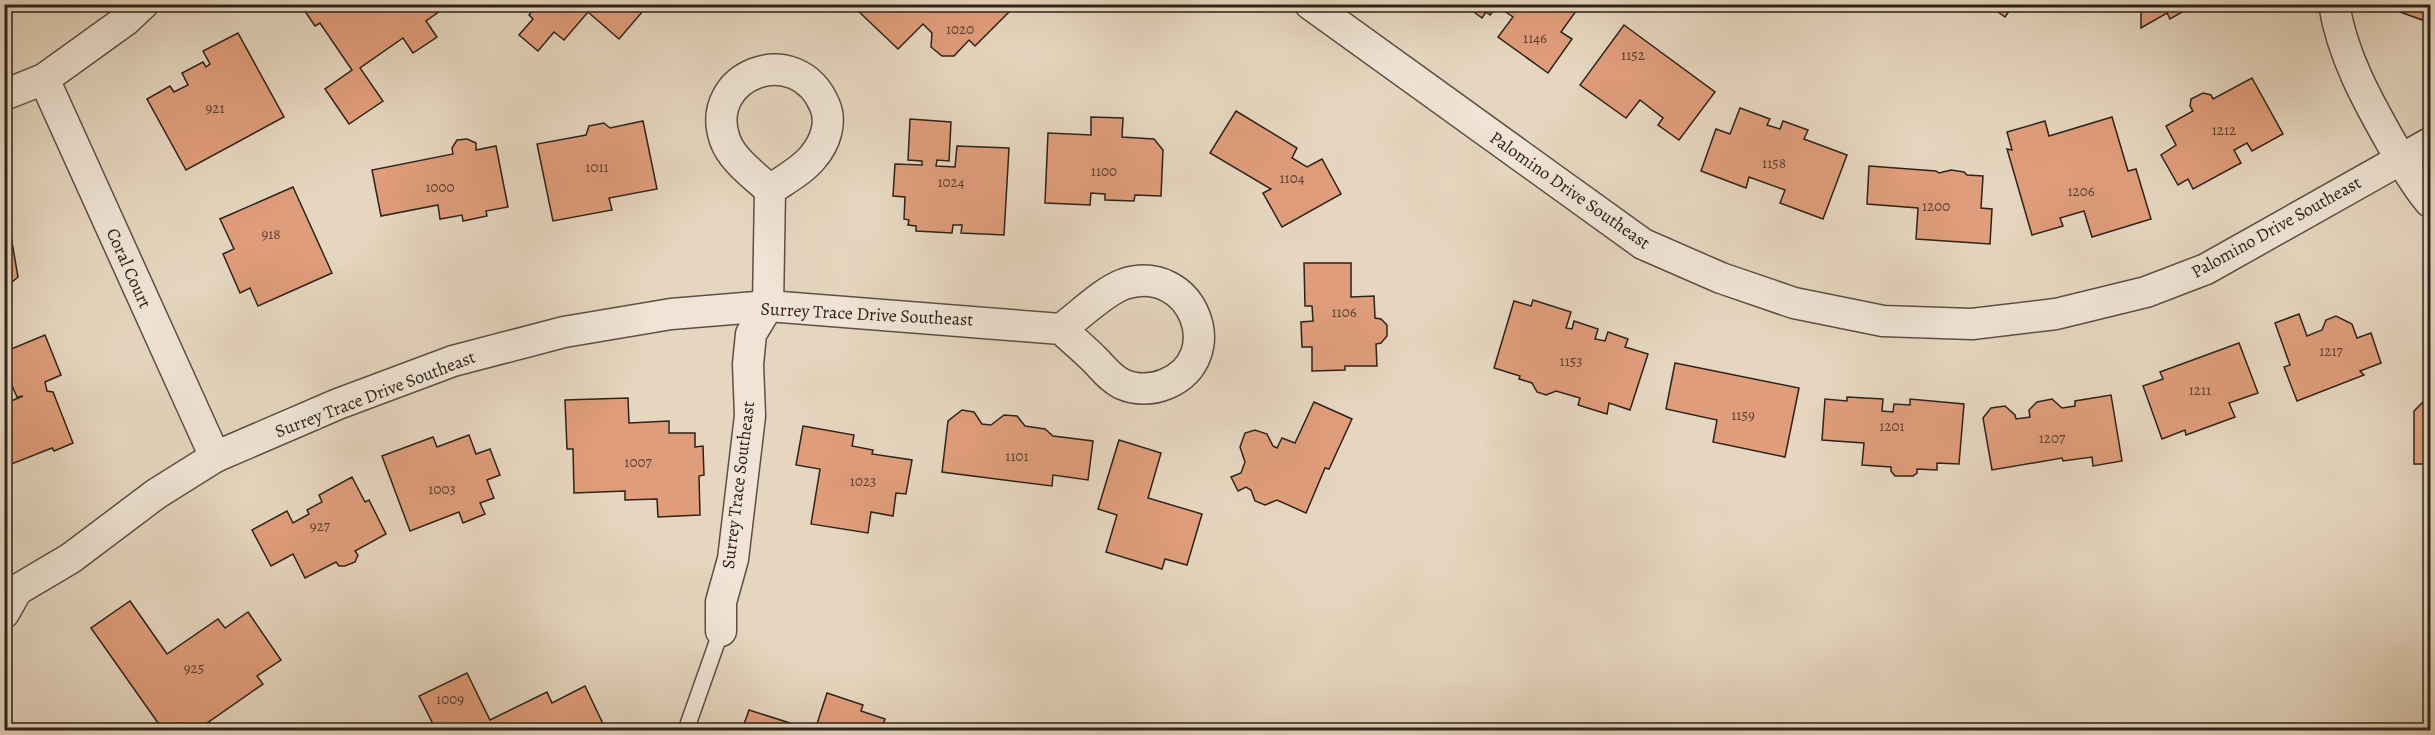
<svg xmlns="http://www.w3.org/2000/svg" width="2435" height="735" viewBox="0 0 2435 735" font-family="Alegreya,serif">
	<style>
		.building { fill: #e09d7b; stroke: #2d231b; stroke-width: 1.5 }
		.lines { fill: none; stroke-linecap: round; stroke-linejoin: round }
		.service-casing { stroke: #5b5044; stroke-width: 18 }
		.minor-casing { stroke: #5b5044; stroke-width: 33 }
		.service { stroke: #efe4d5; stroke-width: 15 }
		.minor { stroke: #efe4d5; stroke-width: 30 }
		.labels { text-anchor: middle; stroke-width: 4.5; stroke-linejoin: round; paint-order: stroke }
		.number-label { font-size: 15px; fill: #5a4233 }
		.street-label { font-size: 18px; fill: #2d231b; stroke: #efe4d5 }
	</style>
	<rect width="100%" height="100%" fill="#e6d6bf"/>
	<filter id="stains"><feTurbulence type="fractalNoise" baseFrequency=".00333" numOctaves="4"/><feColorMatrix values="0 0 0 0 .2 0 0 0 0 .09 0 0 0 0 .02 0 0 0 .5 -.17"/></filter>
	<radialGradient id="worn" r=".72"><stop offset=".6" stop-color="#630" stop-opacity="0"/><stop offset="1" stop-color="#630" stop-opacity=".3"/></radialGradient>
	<g class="building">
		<polygon points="300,4 435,4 440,11 426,21 437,37 413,53 403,38 360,68 383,101 349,124 325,89 352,70 320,23 315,26"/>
		<polygon points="538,4 649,4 619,39 588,12 564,40 554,32 538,51 519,35 533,19 529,15"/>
		<polygon points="857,4 1003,4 1010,11 975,46 969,40 954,56 942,56 931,47 932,33 923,24 898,49 854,7"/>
		<polygon points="1463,4 1581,4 1561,32 1572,39 1548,73 1498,37 1513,17 1497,6 1490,15 1486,12 1482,18"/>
		<polygon points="1987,4 2014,4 2005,17"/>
		<polygon points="2141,4 2196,4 2170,19 2167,13 2141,28"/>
		<polygon points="2394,4 2430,4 2430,6 2425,21 2392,9"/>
		<polygon points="1624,25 1715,92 1679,140 1658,125 1663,118 1640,100 1626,118 1580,85"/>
		<polygon points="238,33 284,117 186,170 147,99 170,86 174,92 188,85 182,73 203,62 206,67 210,64 203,51"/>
		<polygon points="2252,78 2283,134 2252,151 2247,143 2234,150 2241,163 2193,189 2188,179 2178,185 2161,155 2176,145 2166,126 2193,111 2190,106 2191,99 2203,93 2211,95 2213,99"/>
		<polygon points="1740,108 1770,119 1767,125 1780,129 1783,121 1808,130 1804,139 1847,155 1823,219 1780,203 1785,190 1749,177 1746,188 1701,171 1716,129 1730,134"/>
		<polygon points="1236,111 1297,148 1292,158 1307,167 1322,159 1341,194 1282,227 1263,193 1271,189 1210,153"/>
		<polygon points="1091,117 1123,118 1122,137 1154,139 1163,150 1161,196 1135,195 1134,201 1105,200 1105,194 1091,193 1090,205 1045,203 1048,133 1091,135"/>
		<polygon points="2112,117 2128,171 2136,169 2151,219 2092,237 2084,211 2060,218 2063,226 2032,235 2007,149 2012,150 2007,132 2045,121 2049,136"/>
		<polygon points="910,119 951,122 949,161 937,160 936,166 955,167 957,146 1009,148 1004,235 961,233 962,225 953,225 952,233 916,231 916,226 908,225 909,220 904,219 905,197 893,196 895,164 922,165 922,161 908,160"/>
		<polygon points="643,121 657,189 609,198 612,210 553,221 537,144 586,135 589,126 604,123 610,128"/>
		<polygon points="467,139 476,143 476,150 496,146 508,207 486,211 487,216 463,221 462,215 440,219 438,205 381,216 372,170 453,154 452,148 457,140"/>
		<polygon points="1869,166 1936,171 1939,173 1951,170 1964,172 1967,175 1983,176 1981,208 1992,209 1990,244 1916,239 1918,208 1867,204"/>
		<polygon points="293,187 332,273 258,306 250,288 240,293 223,254 234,249 220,219"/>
		<polygon points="7,213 18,277 12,282 4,283 4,214"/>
		<polygon points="1304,263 1351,263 1351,297 1374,296 1375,318 1381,319 1387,325 1387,336 1381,343 1376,344 1377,366 1345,366 1345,370 1312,371 1312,347 1302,347 1301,322 1313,321 1312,306 1305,306"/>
		<polygon points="1533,300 1571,312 1566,328 1572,329 1574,321 1598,329 1595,339 1605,341 1608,332 1628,339 1625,347 1648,354 1630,410 1609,403 1607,414 1578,405 1580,398 1556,391 1546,395 1537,392 1532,383 1519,379 1520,376 1494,368 1514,301 1531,306"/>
		<polygon points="2299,314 2307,336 2322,330 2326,320 2336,316 2352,324 2357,338 2371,333 2381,363 2360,371 2364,375 2297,401 2284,367 2290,365 2275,323"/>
		<polygon points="45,335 61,375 45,382 47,391 53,392 73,443 54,451 52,448 4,467 4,404 23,396 17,397 4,368 4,352"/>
		<polygon points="2239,343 2258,393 2229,403 2235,417 2186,435 2185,430 2162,439 2143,386 2163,379 2160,372"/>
		<polygon points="1675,363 1799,388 1785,457 1713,442 1717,420 1666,409"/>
		<polygon points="2111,395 2122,461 2093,466 2092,457 2063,461 2062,458 1992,470 1983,418 1991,408 2005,406 2015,415 2016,419 2030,417 2029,410 2037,402 2052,399 2062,408 2075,406 2075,401"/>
		<polygon points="1847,397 1883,399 1882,411 1893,412 1894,404 1910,405 1910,399 1964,404 1959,464 1937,463 1937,470 1917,469 1917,473 1913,476 1895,476 1891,471 1891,467 1862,465 1864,443 1822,440 1825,399 1847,401"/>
		<polygon points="628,398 629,423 669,421 669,433 695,433 695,447 703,446 704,475 699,476 700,515 658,517 657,499 625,500 625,491 574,493 573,449 567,449 565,400"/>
		<polygon points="2430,401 2430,464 2414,464 2414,411 2423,402"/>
		<polygon points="1314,402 1352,419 1329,469 1325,468 1306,513 1277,500 1265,505 1255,501 1251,490 1246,487 1238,491 1231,477 1241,473 1245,462 1240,447 1245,433 1255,430 1267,434 1273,446 1277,448 1282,438 1295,443"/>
		<polygon points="962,410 974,412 982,424 991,425 1004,415 1017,416 1025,426 1045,429 1053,436 1093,441 1088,480 1053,475 1052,486 942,472 948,421"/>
		<polygon points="803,426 854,435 852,446 873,450 872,454 912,460 906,494 896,493 893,516 871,512 868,533 811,524 820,469 796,465"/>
		<polygon points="469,435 476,454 490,449 500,475 487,480 494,498 480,503 485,514 463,523 459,512 410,531 382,456 433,437 437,447"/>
		<polygon points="1119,440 1161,453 1148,498 1202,514 1187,565 1165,559 1162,569 1106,552 1117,515 1098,509"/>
		<polygon points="352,477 365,502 369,500 386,534 355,551 358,555 355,562 345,566 339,566 336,562 305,578 293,554 271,566 252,530 287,511 293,523 309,514 307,510 322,502 319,495"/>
		<polygon points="130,601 167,654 218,619 225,628 248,612 281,660 257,676 263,684 197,730 188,730 183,723 173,730 163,730 91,628"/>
		<polygon points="467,673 490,720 547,692 552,703 585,686 606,730 436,730 419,696"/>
		<polygon points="827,693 863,705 861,711 885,719 881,730 815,730"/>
		<polygon points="749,710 812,730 742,730"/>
	</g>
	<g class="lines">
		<g class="service-casing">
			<polyline id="service" points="686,730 721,631"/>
		</g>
		<g class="minor-casing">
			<g id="minor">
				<polyline points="1310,4 1643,244 1721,278 1794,303 1883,321 1972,324 2056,314 2146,292 2206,269 2430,143"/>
				<path d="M 2334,4 C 2342,55 2367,100 2392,144 C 2403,163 2415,185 2430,202"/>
				<polyline points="44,79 215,457"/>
				<polyline points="4,95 44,79 126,20 143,4"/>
				<path d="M 4,613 L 17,590 L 71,558 L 156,494 L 215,457 L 338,404 L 453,361 L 564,332 L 671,314 L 768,306 L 1061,329 C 1072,339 1084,349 1095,360 C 1104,369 1110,378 1122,384 C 1135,390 1152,390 1166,384 C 1230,357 1192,262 1124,284 C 1104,291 1079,316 1061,329"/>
				<path d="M 721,631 L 721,602 L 733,559 L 750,416 L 748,364 L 751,334 L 768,306 L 770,190 C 784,180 803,170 813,157 C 825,143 832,123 825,106 C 797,38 702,75 725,140 C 732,160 755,176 770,190"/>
			</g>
		</g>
		<use href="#service" class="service"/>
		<use href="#minor" class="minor"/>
	</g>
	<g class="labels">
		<g class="number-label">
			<text x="960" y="34">1020</text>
			<text x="1535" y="43">1146</text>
			<text x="1633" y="60">1152</text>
			<text x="215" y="113">921</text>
			<text x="2224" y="135">1212</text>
			<text x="1774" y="168">1158</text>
			<text x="597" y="172">1011</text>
			<text x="1104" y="176">1100</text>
			<text x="1292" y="183">1104</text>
			<text x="951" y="187">1024</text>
			<text x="440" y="192">1000</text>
			<text x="2081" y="196">1206</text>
			<text x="1936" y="211">1200</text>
			<text x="271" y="239">918</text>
			<text x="1344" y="317">1106</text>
			<text x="2331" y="356">1217</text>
			<text x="1571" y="366">1153</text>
			<text x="2200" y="395">1211</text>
			<text x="1743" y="420">1159</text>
			<text x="1892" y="431">1201</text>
			<text x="2052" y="443">1207</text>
			<text x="1017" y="461">1101</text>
			<text x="638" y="467">1007</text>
			<text x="863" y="486">1023</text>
			<text x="442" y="494">1003</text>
			<text x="320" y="531">927</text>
			<text x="194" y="673">925</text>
			<text x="450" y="704">1009</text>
		</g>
		<g class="street-label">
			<text transform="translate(1570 190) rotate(35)" y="6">Palomino Drive Southeast</text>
			<text transform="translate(2276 227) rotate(-29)" y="6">Palomino Drive Southeast</text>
			<text transform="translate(129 268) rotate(66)" y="6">Coral Court</text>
			<text transform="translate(867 314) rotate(3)" y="6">Surrey Trace Drive Southeast</text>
			<text transform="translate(375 394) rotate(-21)" y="6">Surrey Trace Drive Southeast</text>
			<text transform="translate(738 485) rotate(-83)" y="6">Surrey Trace Southeast</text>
		</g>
	</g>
	<rect width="2435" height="735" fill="none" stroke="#e6d6bf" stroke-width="24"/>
	<rect x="6" y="6" width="2423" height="723" fill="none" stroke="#2d231b" stroke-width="3"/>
	<rect x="12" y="12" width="2411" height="711" fill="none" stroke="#2d231b" stroke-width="1.5"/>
	<rect width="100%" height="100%" filter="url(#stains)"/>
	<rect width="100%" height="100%" fill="url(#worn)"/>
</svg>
